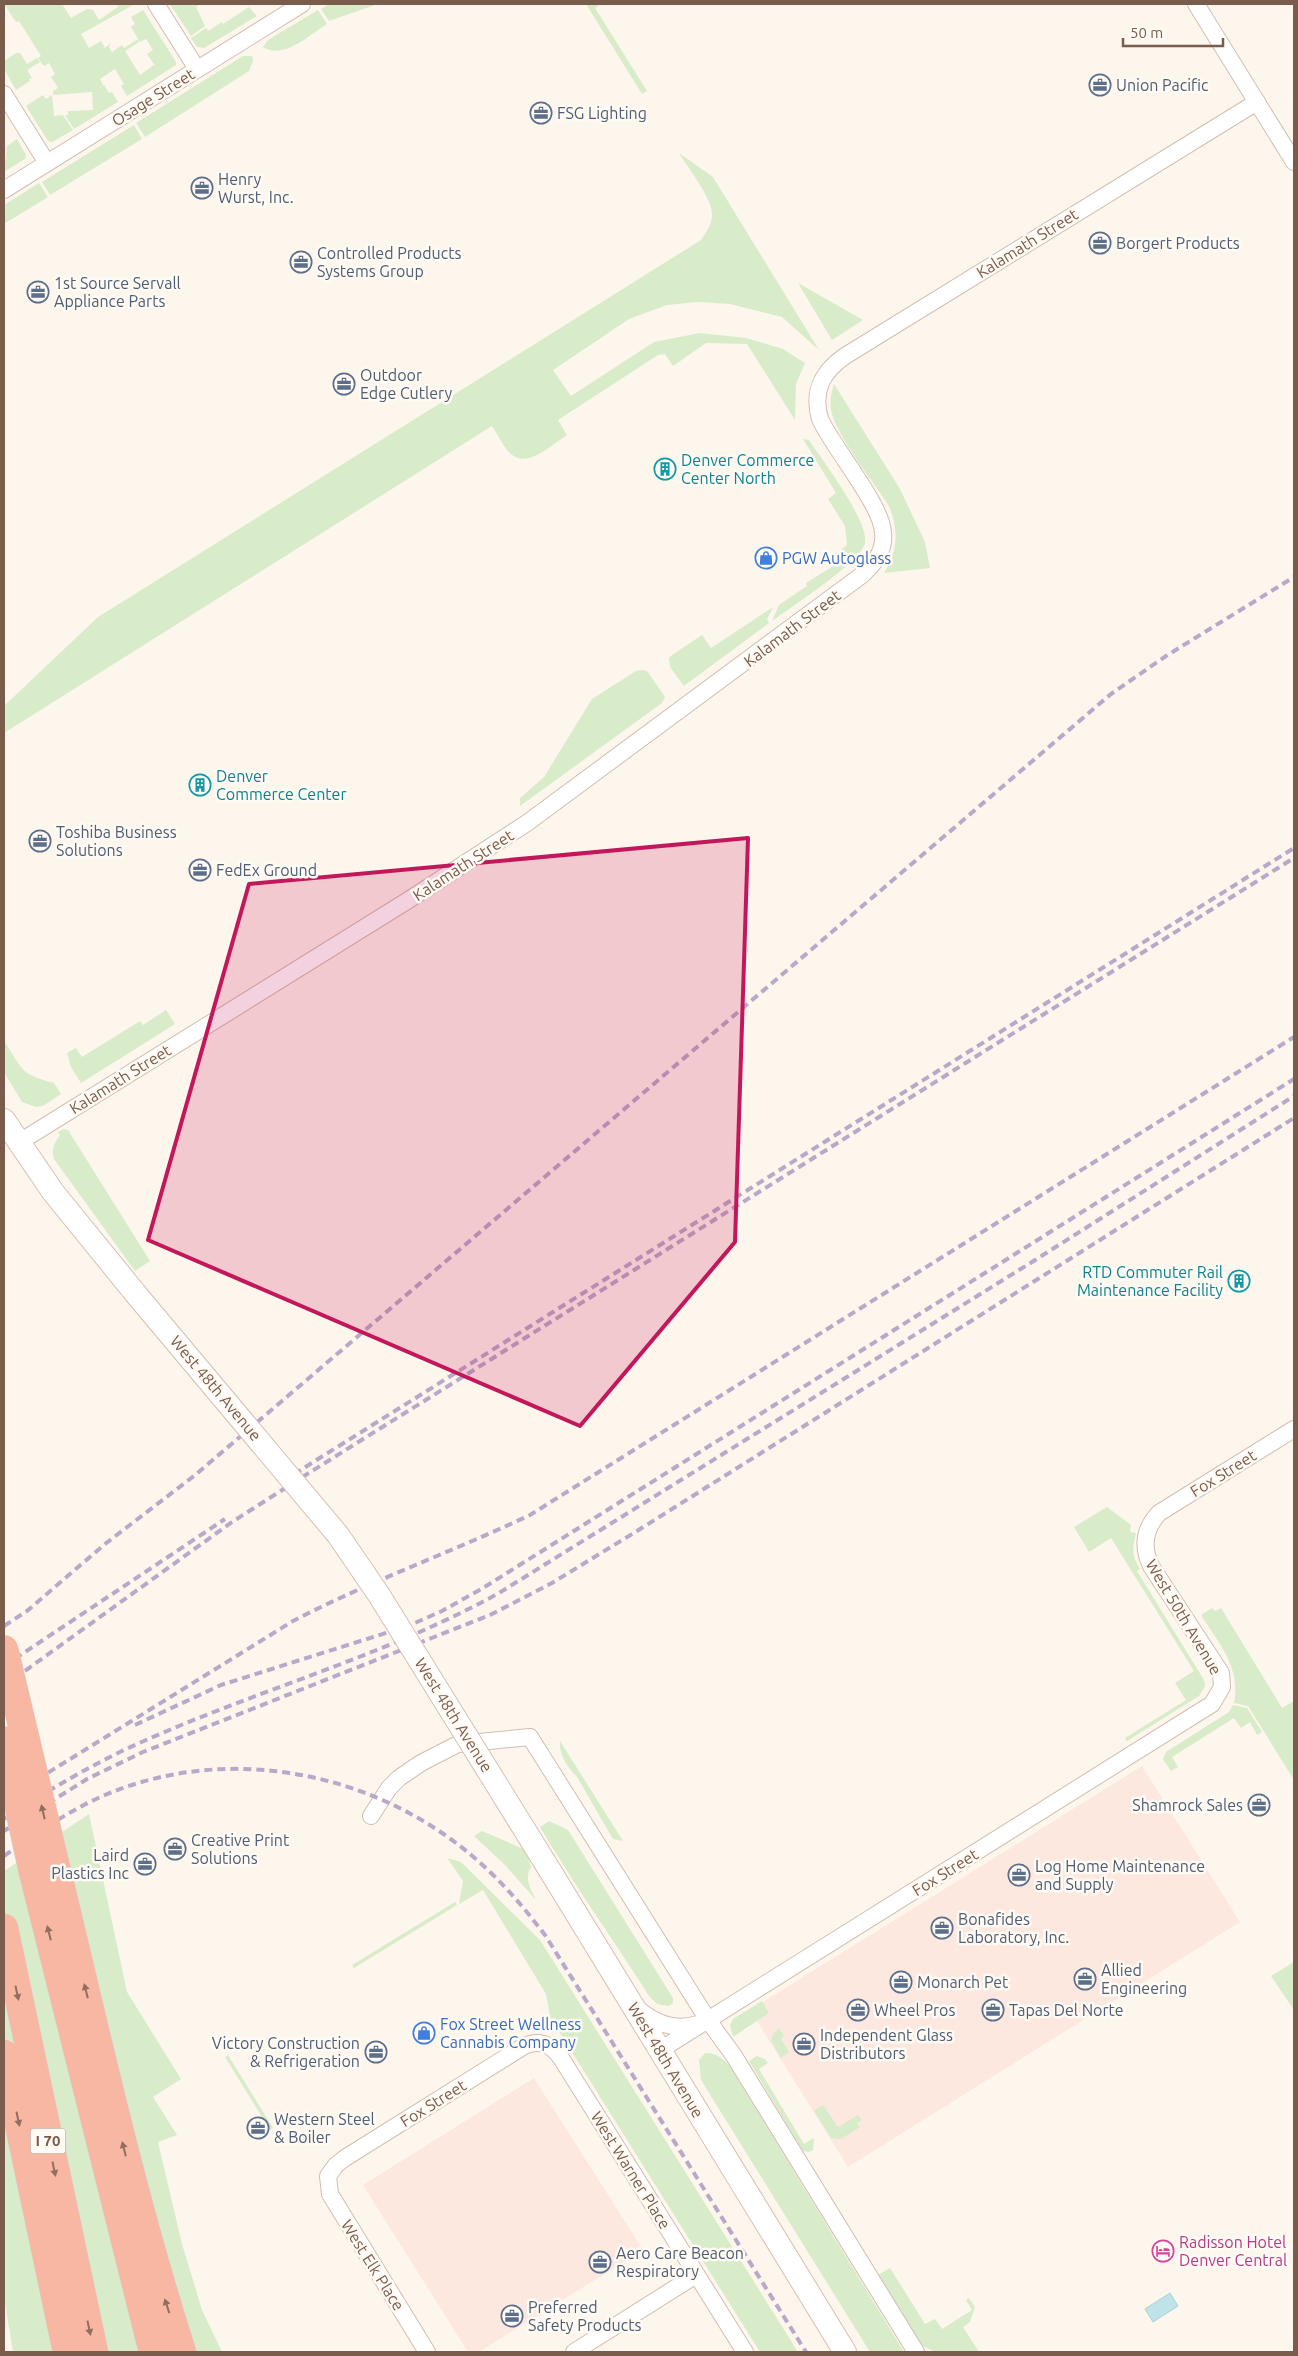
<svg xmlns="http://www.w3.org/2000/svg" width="1298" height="2356" viewBox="0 0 1298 2356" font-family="Ubuntu,sans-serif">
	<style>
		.commercial { fill: #fde8e0 }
		.green { fill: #d8ecc9 }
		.water { fill: #bfe3e8; stroke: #a5d3da }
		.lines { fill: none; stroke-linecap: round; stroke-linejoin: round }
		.street-casing { stroke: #d1beb0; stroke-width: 18 }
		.secondary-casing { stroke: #d6c0b0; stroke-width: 24 }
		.highway-casing { stroke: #dad1cd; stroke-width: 29 }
		.street { stroke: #fff; stroke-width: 16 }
		.secondary { stroke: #fff; stroke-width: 22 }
		.highway { stroke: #f7b7a3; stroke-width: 28 }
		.rail { stroke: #b9a8c9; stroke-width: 4; stroke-dasharray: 8 5; stroke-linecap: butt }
		.secondary-bridge-casing { stroke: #d6c0b0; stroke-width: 24; stroke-linecap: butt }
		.highway-bridge-casing { stroke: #dad1cd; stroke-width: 29; stroke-linecap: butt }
		.secondary-bridge { stroke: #fff; stroke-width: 22 }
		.highway-bridge { stroke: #f7b7a3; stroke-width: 28 }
		.oneway { fill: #936e5e }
		.marked { fill: #c2185b; fill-opacity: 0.2; stroke: #c2185b; stroke-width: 4; stroke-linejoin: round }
		.labels { text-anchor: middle; stroke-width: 5; stroke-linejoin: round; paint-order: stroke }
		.shield { fill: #fffaf3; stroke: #a28b7f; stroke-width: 1 }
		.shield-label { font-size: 15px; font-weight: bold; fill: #7a5c4d }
		.service-label { font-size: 16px; fill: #4e5e75; stroke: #fffaf3; text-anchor: start }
		.street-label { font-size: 16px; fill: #7a5c4d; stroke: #fffaf3 }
		.culture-label { font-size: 16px; fill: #0d838f; stroke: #fffaf3; text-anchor: start }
		.shop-label { font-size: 16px; fill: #366cbe; stroke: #fffaf3; text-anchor: start }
		.hotel-label { font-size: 16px; fill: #b23c85; stroke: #fffaf3; text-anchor: start }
	</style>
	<rect width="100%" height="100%" fill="#fdf6ec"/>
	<g class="commercial">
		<polygon points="1142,1766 1240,1922 848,2167 750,2010"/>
		<polygon points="534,2078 643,2250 479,2352 468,2352 363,2185"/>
	</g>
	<g class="green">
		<polygon points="4,4 62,4 71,18 87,9 93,10 99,20 118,7 117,4 135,4 81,34 89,48 101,41 105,48 111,43 109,47 112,52 122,45 124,48 138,39 139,42 125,51 140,75 154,65 156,67 147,54 153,50 146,39 140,42 131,27 135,24 131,17 143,10 176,62 176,65 127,96 121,86 124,84 115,69 100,79 103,85 96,90 104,85 109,93 112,92 118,102 74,129 65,115 68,115 68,111 93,110 92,92 53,95 53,91 58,88 51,77 55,74 49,63 44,66 38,58 41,56 19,21 16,22"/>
		<polygon points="170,4 200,4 196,7 205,26 191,36"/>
		<polygon points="329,4 378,4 329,21 321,9"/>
		<polygon points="586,4 601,4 595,8 647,91 642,94"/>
		<polygon points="249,7 257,16 204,48 197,47 191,38 206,28 208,31 222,22 223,24"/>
		<path d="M 318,10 L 327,24 C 309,35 284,60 263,47 L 268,40 Z"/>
		<polygon points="16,53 20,53 27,64 37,58 40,62 27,70 32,78 29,79 30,81 16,90 4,69 4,61"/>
		<polygon points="243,56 252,56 253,61 249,71 145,137 136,123"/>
		<polygon points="43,95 46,99 52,95 54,116 63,115 73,130 52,142 48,141 26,106"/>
		<polygon points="134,125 142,139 50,195 42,182"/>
		<polygon points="17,139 26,155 25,159 4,172 4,156 9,163 6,158 7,146"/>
		<path d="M 679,153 L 713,177 L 819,350 L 782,317 L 730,304 L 698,302 L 667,305 L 629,319 L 553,370 L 571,396 L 654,342 L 700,333 L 746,338 L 783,349 L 805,363 L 796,384 L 795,420 L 747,344 L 706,343 L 673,366 L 665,354 L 658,355 L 558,420 L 567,435 C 551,445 526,471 509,452 C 502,445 498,434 492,426 L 4,733 L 4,706 L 98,617 L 701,240 C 706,232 712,225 712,215 C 713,199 688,168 679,153 Z"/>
		<polygon points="39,183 48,197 4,224 4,205"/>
		<polygon points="798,283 863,320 832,340"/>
		<path d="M 834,384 L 900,489 L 925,542 L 930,568 L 884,573 C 898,551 899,531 889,506 C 873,481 840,441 832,414 C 829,403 831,394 834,384 Z"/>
		<path d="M 803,439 L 809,440 C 822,460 869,521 865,543 C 862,561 790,608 772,621 L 779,605 L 807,586 L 806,583 L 843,560 L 838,552 L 847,545 L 845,526 L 828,499 L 836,493 Z"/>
		<polygon points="773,607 767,619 769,623 684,686 670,667 669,658 672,655 702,635 711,648"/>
		<polygon points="642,670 647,671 665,697 662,703 520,806 520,798 544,777 592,699 636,671"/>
		<polygon points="166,1010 175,1024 81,1083 71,1067 67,1053 76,1048 82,1057 140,1021 143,1025"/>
		<path d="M 4,1043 L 6,1044 C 24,1072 21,1074 54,1083 L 61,1094 L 43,1106 L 36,1107 L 22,1102 L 4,1072 Z"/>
		<path d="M 64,1129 L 68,1130 L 150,1261 L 135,1271 L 54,1159 C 51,1150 54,1143 60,1135 L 58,1132 Z"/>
		<path d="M 1107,1507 L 1131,1525 L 1130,1532 L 1136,1533 C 1132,1549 1132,1556 1140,1569 L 1137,1571 L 1204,1680 L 1205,1686 L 1199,1696 L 1127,1741 L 1125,1738 L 1186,1700 L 1175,1683 L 1194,1671 L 1111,1538 L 1089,1552 L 1074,1527 Z"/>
		<path d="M 1212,1608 L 1215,1611 L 1221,1608 L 1282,1708 L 1294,1701 L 1294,1780 L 1248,1706 L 1234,1703 C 1241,1667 1219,1644 1201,1615 Z"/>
		<polygon points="1233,1705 1247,1708 1262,1732 1257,1735 1250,1722 1241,1728 1234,1718 1172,1757 1178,1767 1171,1771 1163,1759 1166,1752 1229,1712"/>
		<path d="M 560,1741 L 623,1841 L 613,1839 L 577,1777 C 567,1767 559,1755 560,1741 Z"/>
		<polygon points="89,1814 127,1992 181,2079 153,2097 177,2135 158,2142 182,2244 202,2310 222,2352 13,2352 4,2297 4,1871"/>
		<path d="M 549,1821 L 568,1830 L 673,1998 L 673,2003 L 669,2006 L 657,2004 L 649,1996 C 613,1939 574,1885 540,1827 Z"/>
		<path d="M 482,1831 L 526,1850 L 531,1867 C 524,1879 530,1887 536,1900 L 505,1865 L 474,1836 Z"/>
		<polygon points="447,1858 461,1862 540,1940 798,2352 760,2352 550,2017 546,1994 483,1890 459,1904 463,1881"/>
		<polygon points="455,1902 457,1905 354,1968 352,1965"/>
		<polygon points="1294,1962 1294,2010 1271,1976"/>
		<polygon points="762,2001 769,2013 733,2037 730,2025 733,2019"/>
		<polygon points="779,2028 784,2036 781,2039 789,2052 781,2058 771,2041 773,2034"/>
		<path d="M 705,2053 C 717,2053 724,2059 731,2068 L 904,2352 L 870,2352 L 701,2080 L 699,2060 Z"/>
		<polygon points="228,2055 273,2128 270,2130 225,2057"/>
		<polygon points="757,2056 765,2059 768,2063 759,2069 804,2144 814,2138 813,2150 809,2152 803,2151 749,2061"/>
		<polygon points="823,2105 838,2127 858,2115 862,2120 857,2123 860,2127 841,2139 831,2138 814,2111"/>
		<polygon points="890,2268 925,2324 935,2319 942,2329 972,2310 966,2300 969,2298 975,2307 970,2322 963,2327 979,2352 936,2352 922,2346 878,2275"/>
	</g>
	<polygon class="water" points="1170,2293 1178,2306 1153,2322 1145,2309"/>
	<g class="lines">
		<g class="street-casing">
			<g id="street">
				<polyline points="156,4 197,69"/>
				<polyline points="1196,4 1294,162"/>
				<polyline points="4,94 47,163"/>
				<polyline points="4,190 302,4"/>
				<path d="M 18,1143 L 407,901 L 527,823 L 862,575 C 875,563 885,551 883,532 C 881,504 834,449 820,419 C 812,391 822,372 845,356 L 1257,102"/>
				<polyline points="371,1816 389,1788 399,1778 421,1763 458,1744 530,1737 708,2020 734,2056 916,2352"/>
				<path d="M 638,2009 C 656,2024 675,2031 698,2024"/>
				<path d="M 660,2050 L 1212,1704 L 1222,1687 L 1221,1673 L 1151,1566 C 1142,1547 1144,1529 1159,1513 L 1294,1429"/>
				<path d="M 427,2352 L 330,2194 L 328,2176 L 336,2165 L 345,2158 L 524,2046 C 540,2039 551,2044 561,2058 L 745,2352"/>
				<polyline points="574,2352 696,2275"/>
			</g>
		</g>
		<g class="secondary-casing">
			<g id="secondary">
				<polyline points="4,1120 53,1192 135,1293"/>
				<polyline points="549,1869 845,2352"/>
			</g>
		</g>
		<g class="highway-casing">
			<g id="highway">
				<path d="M 54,1859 C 94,2024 130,2190 182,2352"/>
				<polyline points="33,1872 153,2352"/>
				<polyline points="4,1928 94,2352"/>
				<polyline points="4,2054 67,2352"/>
			</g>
		</g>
		<use href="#street" class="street"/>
		<use href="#secondary" class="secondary"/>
		<use href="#highway" class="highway"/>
		<g class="rail">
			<polyline points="283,1481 1294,848"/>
			<polyline points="4,1626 27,1611 105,1544 194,1476 1111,694 1166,656 1294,577"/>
			<polyline points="4,1666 225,1519"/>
			<polyline points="4,1686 232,1522 312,1471 1294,858"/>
			<polyline points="135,1725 221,1685 408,1626 442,1611 483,1588 1294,1079"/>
			<path d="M 4,1800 L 293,1621 C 370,1581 452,1552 530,1515 L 1294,1037"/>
			<path d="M 4,1819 C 42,1794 81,1771 122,1751 C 245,1693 380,1659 499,1593 L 1032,1262 L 1294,1096"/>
			<polyline points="4,1831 87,1779 143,1752 490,1615 552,1583 637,1531 1294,1118"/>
			<path d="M 4,1856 C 33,1836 62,1815 94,1800 C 225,1738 387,1772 490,1872 C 511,1892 528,1913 545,1935 L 806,2352"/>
		</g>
		<g class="secondary-bridge-casing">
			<polyline id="secondary-bridge" points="135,1293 338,1535 379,1595 549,1869"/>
		</g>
		<g class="highway-bridge-casing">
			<g id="highway-bridge">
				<polyline points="4,1649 54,1859"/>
				<polyline points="4,1740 33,1872"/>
			</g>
		</g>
		<use href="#secondary-bridge" class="secondary-bridge"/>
		<use href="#highway-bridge" class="highway-bridge"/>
	</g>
	<defs><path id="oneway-solid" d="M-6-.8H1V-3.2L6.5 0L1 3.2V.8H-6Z" transform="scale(1.25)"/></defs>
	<g class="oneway">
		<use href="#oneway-solid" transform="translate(43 1812) rotate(-103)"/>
		<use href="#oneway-solid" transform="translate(49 1933) rotate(-104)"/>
		<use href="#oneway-solid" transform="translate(86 1991) rotate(-104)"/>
		<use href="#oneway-solid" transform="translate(17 1993) rotate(78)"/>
		<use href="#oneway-solid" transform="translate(18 2119) rotate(78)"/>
		<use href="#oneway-solid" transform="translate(124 2149) rotate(-104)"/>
		<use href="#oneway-solid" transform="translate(54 2169) rotate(78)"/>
		<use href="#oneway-solid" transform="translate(167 2306) rotate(-108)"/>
		<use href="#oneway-solid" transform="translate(89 2328) rotate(78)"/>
	</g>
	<path class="marked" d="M 748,838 L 735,1242 L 580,1426 L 148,1240 L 249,884 Z"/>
	<defs>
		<g id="office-ring" transform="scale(1.125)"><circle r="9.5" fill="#fffaf3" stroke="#5c6f8a" stroke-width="1.5"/><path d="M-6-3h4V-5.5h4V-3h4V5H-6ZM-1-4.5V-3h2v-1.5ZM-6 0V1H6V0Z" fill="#5c6f8a"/></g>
		<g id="building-ring" transform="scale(1.125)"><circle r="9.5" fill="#fffaf3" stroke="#0f9aa8" stroke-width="1.5"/><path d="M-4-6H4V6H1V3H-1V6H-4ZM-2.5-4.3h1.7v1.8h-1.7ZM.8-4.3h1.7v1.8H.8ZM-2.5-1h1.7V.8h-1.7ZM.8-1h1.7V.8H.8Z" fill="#0f9aa8"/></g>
		<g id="shop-ring" transform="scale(1.125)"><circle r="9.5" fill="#fffaf3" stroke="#3f7fe0" stroke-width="1.5"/><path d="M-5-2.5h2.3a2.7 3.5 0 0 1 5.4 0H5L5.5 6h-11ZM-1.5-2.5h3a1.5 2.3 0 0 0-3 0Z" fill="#3f7fe0"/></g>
		<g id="hotel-ring" transform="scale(1.125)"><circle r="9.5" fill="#fffaf3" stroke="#d1479c" stroke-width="1.5"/><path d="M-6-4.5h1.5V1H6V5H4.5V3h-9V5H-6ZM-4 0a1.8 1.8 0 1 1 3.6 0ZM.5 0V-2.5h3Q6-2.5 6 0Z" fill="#d1479c"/></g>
	</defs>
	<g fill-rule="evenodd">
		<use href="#office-ring" x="1100" y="85"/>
		<use href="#office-ring" x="541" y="113"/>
		<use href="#office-ring" x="202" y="188"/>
		<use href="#office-ring" x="1100" y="243"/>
		<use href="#office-ring" x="301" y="262"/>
		<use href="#office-ring" x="38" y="292"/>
		<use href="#office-ring" x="344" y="384"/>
		<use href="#building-ring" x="665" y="469"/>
		<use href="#shop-ring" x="766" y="558"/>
		<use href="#building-ring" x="200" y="785"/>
		<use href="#office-ring" x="40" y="841"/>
		<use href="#office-ring" x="200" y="870"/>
		<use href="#building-ring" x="1239" y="1281"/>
		<use href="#office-ring" x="1259" y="1805"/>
		<use href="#office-ring" x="175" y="1849"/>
		<use href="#office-ring" x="145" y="1864"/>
		<use href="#office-ring" x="1019" y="1875"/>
		<use href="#office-ring" x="942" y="1928"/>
		<use href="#office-ring" x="1085" y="1979"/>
		<use href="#office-ring" x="901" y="1982"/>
		<use href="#office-ring" x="858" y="2010"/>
		<use href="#office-ring" x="993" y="2010"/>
		<use href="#shop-ring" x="424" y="2033"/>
		<use href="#office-ring" x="804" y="2044"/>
		<use href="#office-ring" x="376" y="2052"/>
		<use href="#office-ring" x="258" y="2128"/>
		<use href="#hotel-ring" x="1163" y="2251"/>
		<use href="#office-ring" x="600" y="2262"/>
		<use href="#office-ring" x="512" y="2316"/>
	</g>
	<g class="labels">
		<rect class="shield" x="30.5" y="2128.5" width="35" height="25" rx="4"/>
		<g class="shield-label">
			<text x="48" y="2146">I 70</text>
		</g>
		<g class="service-label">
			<text x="1116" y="91">Union Pacific</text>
			<text x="557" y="119">FSG Lighting</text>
			<text x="218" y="185">Henry<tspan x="218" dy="18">Wurst, Inc.</tspan></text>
			<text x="1116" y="249">Borgert Products</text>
			<text x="317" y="259">Controlled Products<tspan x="317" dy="18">Systems Group</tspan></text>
			<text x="54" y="289">1st Source Servall<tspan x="54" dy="18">Appliance Parts</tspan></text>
			<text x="360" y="381">Outdoor<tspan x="360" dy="18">Edge Cutlery</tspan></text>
			<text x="56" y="838">Toshiba Business<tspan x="56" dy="18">Solutions</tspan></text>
			<text x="216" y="876">FedEx Ground</text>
			<text x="1243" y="1811" text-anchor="end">Shamrock Sales</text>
			<text x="191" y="1846">Creative Print<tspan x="191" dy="18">Solutions</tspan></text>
			<text x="129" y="1861" text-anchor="end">Laird<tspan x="129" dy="18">Plastics Inc</tspan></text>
			<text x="1035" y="1872">Log Home Maintenance<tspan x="1035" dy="18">and Supply</tspan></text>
			<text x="958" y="1925">Bonafides<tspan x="958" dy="18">Laboratory, Inc.</tspan></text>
			<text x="1101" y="1976">Allied<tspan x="1101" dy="18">Engineering</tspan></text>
			<text x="917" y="1988">Monarch Pet</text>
			<text x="874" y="2016">Wheel Pros</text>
			<text x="1009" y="2016">Tapas Del Norte</text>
			<text x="820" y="2041">Independent Glass<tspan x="820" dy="18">Distributors</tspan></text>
			<text x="360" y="2049" text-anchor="end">Victory Construction<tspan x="360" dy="18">&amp; Refrigeration</tspan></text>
			<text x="274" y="2125">Western Steel<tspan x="274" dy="18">&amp; Boiler</tspan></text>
			<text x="616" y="2259">Aero Care Beacon<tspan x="616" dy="18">Respiratory</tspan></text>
			<text x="528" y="2313">Preferred<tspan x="528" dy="18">Safety Products</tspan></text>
		</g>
		<g class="street-label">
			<text transform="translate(153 97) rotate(-32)" y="6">Osage Street</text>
			<text transform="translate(1027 243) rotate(-32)" y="6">Kalamath Street</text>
			<text transform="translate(792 628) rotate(-37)" y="6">Kalamath Street</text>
			<text transform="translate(463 865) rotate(-33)" y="6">Kalamath Street</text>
			<text transform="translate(120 1079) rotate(-32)" y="6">Kalamath Street</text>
			<text transform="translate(216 1388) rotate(50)" y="6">West 48th Avenue</text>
			<text transform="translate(1223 1473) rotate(-32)" y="6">Fox Street</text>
			<text transform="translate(1184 1617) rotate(59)" y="6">West 50th Avenue</text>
			<text transform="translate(454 1715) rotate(58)" y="6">West 48th Avenue</text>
			<text transform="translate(945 1872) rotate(-32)" y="6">Fox Street</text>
			<text transform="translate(666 2060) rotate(59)" y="6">West 48th Avenue</text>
			<text transform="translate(433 2103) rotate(-32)" y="6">Fox Street</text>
			<text transform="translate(631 2170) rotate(58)" y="6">West Warner Place</text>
			<text transform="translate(373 2265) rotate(58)" y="6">West Elk Place</text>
		</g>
		<g class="culture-label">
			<text x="681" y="466">Denver Commerce<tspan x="681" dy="18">Center North</tspan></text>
			<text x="216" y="782">Denver<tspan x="216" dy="18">Commerce Center</tspan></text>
			<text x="1223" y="1278" text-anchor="end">RTD Commuter Rail<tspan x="1223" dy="18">Maintenance Facility</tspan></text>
		</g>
		<g class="shop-label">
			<text x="782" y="564">PGW Autoglass</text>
			<text x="440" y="2030">Fox Street Wellness<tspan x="440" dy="18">Cannabis Company</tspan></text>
		</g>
		<g class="hotel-label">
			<text x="1179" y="2248">Radisson Hotel<tspan x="1179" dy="18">Denver Central</tspan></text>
		</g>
	</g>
	<rect width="1298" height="2356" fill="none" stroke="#7a5c4d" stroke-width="10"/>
	<path d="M1123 38v8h100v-8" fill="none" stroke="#7a5c4d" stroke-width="2.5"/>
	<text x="1130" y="38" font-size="15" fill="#7a5c4d" stroke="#fffaf3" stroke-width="4" paint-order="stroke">50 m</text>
</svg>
